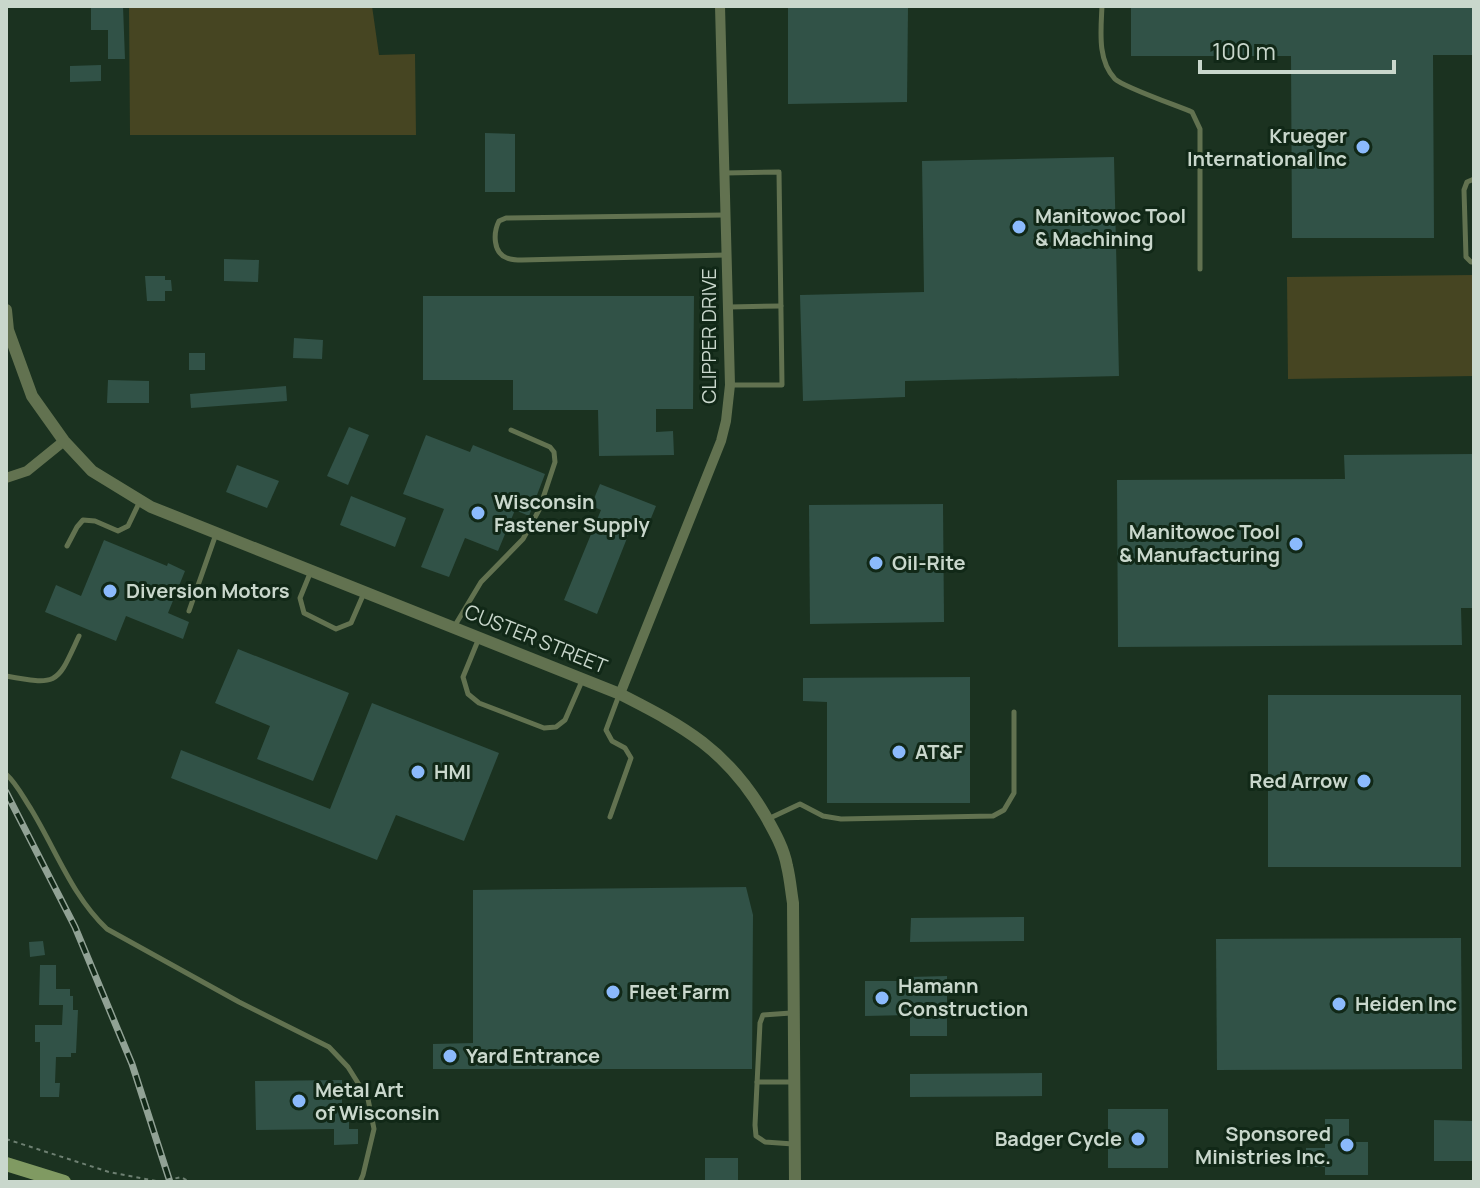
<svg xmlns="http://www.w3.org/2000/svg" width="1480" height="1188" viewBox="0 0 1480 1188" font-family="Manrope,sans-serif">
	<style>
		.green { fill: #464522 }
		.building { fill: #315247 }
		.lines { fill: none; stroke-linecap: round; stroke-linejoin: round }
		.path { stroke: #6e8072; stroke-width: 2; stroke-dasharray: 4 4; stroke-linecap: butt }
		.service { stroke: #627250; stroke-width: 5 }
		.minor { stroke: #627250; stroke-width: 10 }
		.tertiary { stroke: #627250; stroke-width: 12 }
		.secondary { stroke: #809a62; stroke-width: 14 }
		.rail-casing { stroke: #91a295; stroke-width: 7 }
		.rail { stroke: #112817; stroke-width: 4; stroke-dasharray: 12; stroke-linecap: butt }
		.poi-dot { fill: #8bbafc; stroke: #112817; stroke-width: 3 }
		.labels { text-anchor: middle; stroke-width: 6; stroke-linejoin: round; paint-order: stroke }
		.poi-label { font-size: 20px; font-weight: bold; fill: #c9d7cc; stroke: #112817; text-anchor: start }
		.street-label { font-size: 20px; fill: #c9d7cc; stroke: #112817 }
	</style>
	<rect width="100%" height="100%" fill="#1b3220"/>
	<g class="green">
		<polygon points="129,6 372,6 379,55 415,54 416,135 130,135"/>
		<polygon points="1474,275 1474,376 1288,379 1287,277"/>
	</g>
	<g class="building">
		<polygon points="91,6 123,6 125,59 108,59 108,30 91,30"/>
		<polygon points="788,6 908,6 907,102 788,104"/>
		<polygon points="1131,6 1474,6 1474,55 1433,55 1434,238 1292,238 1291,56 1131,56"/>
		<polygon points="101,65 101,81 70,82 70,66"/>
		<polygon points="485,133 515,134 515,192 485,192"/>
		<polygon points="1114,157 1119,376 905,381 905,397 803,401 800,295 924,292 922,161"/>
		<polygon points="224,259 259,260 258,282 224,281"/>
		<polygon points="145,276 165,276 165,280 171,280 172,291 165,291 165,301 147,301"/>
		<polygon points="423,296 694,296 693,409 656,409 656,432 673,431 674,455 599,456 598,410 513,410 513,380 423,380"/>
		<polygon points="294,338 323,340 322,359 293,358"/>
		<rect x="189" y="353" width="16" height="17"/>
		<polygon points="108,380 149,381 149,403 107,403"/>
		<polygon points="286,386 287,401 191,408 190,394"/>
		<polygon points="349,427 369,435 348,485 327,476"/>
		<polygon points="426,435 470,452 473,445 545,474 529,516 515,510 498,551 465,538 449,577 421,567 444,509 403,494"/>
		<polygon points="1474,454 1474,608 1461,608 1462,645 1118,647 1117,480 1345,479 1344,455"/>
		<polygon points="237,465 279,481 267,508 226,492"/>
		<polygon points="600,484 656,506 647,528 633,523 597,614 564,600 601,510 591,506"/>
		<polygon points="351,496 406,518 395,547 340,525"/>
		<polygon points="943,504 944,622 810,624 809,505"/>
		<polygon points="104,540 167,566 168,563 185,571 168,613 189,622 183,639 126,616 116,641 45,612 56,585 81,596"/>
		<polygon points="238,649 349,693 313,781 257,759 270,726 215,703"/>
		<polygon points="970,677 970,803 827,803 827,702 803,701 803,678"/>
		<rect x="1268" y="695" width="193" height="172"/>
		<polygon points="372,703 499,753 464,841 396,815 377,860 171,778 181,750 330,809"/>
		<polygon points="746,887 753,915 752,1069 433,1069 433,1044 473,1043 473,890"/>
		<polygon points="1024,917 1024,941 910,942 911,918"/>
		<polygon points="1461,938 1462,1069 1217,1070 1216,939"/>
		<polygon points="43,941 45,955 30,957 29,942"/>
		<polygon points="40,965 56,965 56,989 70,989 70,996 73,996 73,1010 78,1010 76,1053 71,1053 71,1057 56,1057 55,1083 60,1083 59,1097 40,1097 40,1042 35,1042 35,1025 62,1025 63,1005 39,1005"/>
		<polygon points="947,976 947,1036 910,1036 910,1015 865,1016 865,981 910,981 910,977"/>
		<polygon points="1042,1073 1042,1096 910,1097 910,1074"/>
		<polygon points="342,1080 342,1122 349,1122 349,1129 358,1129 358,1144 334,1145 334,1129 256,1130 255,1081"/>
		<rect x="1108" y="1109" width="60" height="59"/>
		<polygon points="1325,1119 1349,1119 1349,1142 1368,1142 1368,1175 1325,1175 1325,1167 1306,1167 1306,1148 1325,1148"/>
		<polygon points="1434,1120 1473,1121 1473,1161 1434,1161"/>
		<rect x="705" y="1158" width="33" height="24"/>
	</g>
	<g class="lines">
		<polyline class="path" points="6,1139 109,1172 161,1182 181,1177 190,1182"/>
		<g class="service">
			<path d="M 1102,6 C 1101,30 1097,60 1115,79 C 1123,87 1178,106 1192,112 L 1200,129 L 1200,269"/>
			<polyline points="725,173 779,172 782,385 731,385"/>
			<polyline points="1474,179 1467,182 1464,190 1466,257 1471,262 1474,262"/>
			<path d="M 724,215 L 506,218 L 499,221 C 493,233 493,253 507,258 C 512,260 517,260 522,260 L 726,255"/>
			<polyline points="729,307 781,306"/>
			<polyline points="67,546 77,527 83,520 95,521 118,531 128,526 140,501"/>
			<polyline points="311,571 300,598 304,613 336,629 351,623 364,593"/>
			<polyline points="189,611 216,534"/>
			<polyline points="454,627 481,582 523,539 539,510 555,462 554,452 550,447 511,430"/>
			<polyline points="479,638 463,677 468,694 479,703 544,728 556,727 565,720 582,681"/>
			<path d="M 6,676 C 60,686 57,683 79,636"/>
			<path d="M 6,774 C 17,784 23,797 31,809 C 56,850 72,896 107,929 L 239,1002 L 329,1047 L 348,1067 L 368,1099 L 374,1129 L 363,1175 L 360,1182"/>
			<polyline points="610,817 631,758 625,748 612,741 606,730 619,695"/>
			<polyline points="768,819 800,804 823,816 841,819 993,816 1004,810 1014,793 1014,712"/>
			<polyline points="791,1013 763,1015 760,1023 755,1125 756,1136 765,1142 793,1144"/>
			<polyline points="757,1082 792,1082"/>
		</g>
		<g class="minor">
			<polyline points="6,478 27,471 64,441"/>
			<polyline points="620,694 721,441 726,421 730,385 720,6"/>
		</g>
		<path class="tertiary" d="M 6,310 L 8,330 L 32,396 L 64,441 L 92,471 L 151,507 L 620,694 C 685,727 727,750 765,815 C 774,831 784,848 787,866 C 790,878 791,891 793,903 L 795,1182"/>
		<polyline class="secondary" points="6,1164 64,1182"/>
		<g class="rail-casing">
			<polyline id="rail" points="6,792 75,927 132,1064 170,1182"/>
		</g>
		<use href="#rail" class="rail"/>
	</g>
	<g class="poi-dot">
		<circle cx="1363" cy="147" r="8"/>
		<circle cx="1019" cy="227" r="8"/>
		<circle cx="478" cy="513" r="8"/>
		<circle cx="1296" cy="544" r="8"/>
		<circle cx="876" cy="563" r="8"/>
		<circle cx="110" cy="591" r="8"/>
		<circle cx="899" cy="752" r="8"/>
		<circle cx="418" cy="772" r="8"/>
		<circle cx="1364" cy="781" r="8"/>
		<circle cx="613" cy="992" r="8"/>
		<circle cx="882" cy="998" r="8"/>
		<circle cx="1339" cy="1004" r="8"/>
		<circle cx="450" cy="1056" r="8"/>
		<circle cx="299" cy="1101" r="8"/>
		<circle cx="1138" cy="1139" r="8"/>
		<circle cx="1347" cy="1145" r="8"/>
	</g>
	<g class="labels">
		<g class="poi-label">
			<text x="1347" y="143" text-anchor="end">Krueger<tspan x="1347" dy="23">International Inc</tspan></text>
			<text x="1035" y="223">Manitowoc Tool<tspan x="1035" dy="23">&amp; Machining</tspan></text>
			<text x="494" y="509">Wisconsin<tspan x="494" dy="23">Fastener Supply</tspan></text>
			<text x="1280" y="539" text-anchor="end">Manitowoc Tool<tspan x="1280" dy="23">&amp; Manufacturing</tspan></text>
			<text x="892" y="570">Oil-Rite</text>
			<text x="126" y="598">Diversion Motors</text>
			<text x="915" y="759">AT&amp;F</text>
			<text x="434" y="779">HMI</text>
			<text x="1348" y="788" text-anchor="end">Red Arrow</text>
			<text x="898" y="993">Hamann<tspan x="898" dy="23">Construction</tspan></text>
			<text x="629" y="999">Fleet Farm</text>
			<text x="1355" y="1011">Heiden Inc</text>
			<text x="466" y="1063">Yard Entrance</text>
			<text x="315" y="1097">Metal Art<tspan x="315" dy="23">of Wisconsin</tspan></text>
			<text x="1331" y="1141" text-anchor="end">Sponsored<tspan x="1331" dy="23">Ministries Inc.</tspan></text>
			<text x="1122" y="1146" text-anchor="end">Badger Cycle</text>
		</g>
		<g class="street-label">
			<text transform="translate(709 336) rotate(-90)" y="7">CLIPPER DRIVE</text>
			<text transform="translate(536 639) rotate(22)" y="7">CUSTER STREET</text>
		</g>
	</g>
	<rect width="1480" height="1188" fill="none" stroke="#c9d7cc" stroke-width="16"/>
	<path d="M1200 60v12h194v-12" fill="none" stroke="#c9d7cc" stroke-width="4"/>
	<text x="1212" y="60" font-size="24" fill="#c9d7cc" stroke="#112817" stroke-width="6" paint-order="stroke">100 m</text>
</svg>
